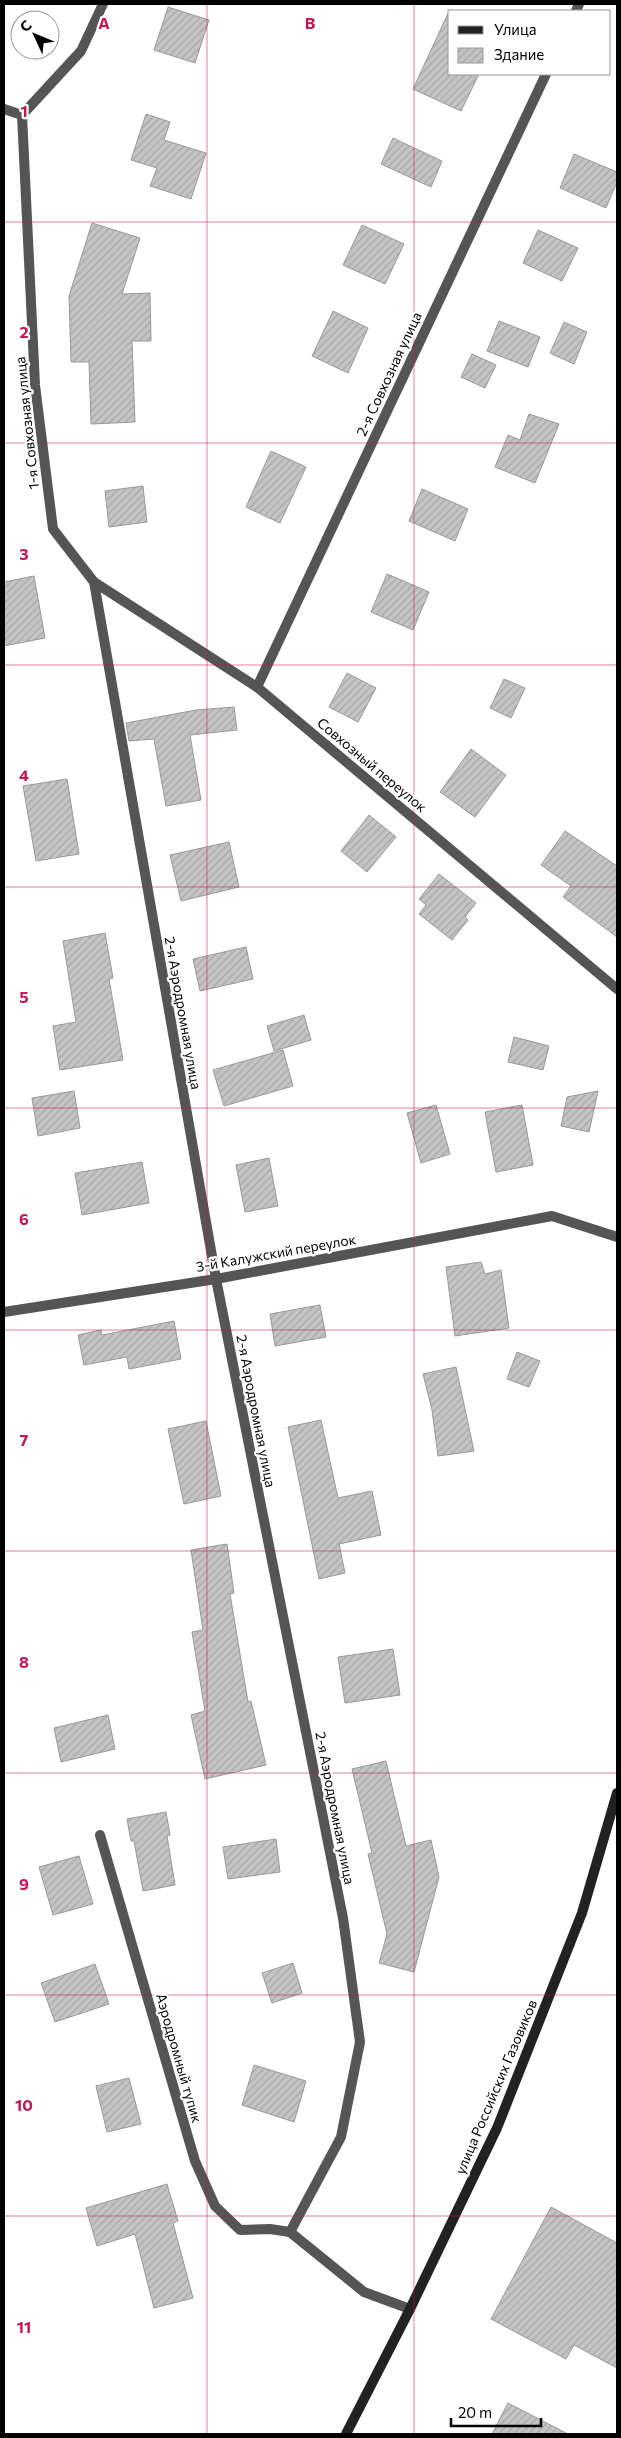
<svg xmlns="http://www.w3.org/2000/svg" width="621" height="2438" viewBox="0 0 621 2438" font-family="Commissioner,sans-serif">
	<style>
		.building { fill: url(#building-hatch); stroke: #999 }
		.lines { fill: none; stroke-linecap: round; stroke-linejoin: round }
		.minor { stroke: #555; stroke-width: 10 }
		.secondary { stroke: #222; stroke-width: 10 }
		.grid { fill: none; stroke: #c2185b; stroke-width: 1; stroke-opacity: 0.55 }
		.labels { text-anchor: middle; stroke-width: 4.5; stroke-linejoin: round; paint-order: stroke }
		.street-label { font-size: 14px; fill: #000; stroke: #fff }
		.grid-label { font-size: 16px; text-anchor: middle; font-weight: bold; fill: #c2185b; stroke: #fff; stroke-width: 4.5; stroke-linejoin: round; paint-order: stroke }
	</style>
	<defs>
		<pattern id="building-hatch" width="6" height="6" patternUnits="userSpaceOnUse" patternTransform="scale(1.25)"><rect width="6" height="6" fill="#c4c4c4"/><path d="M-1 1l2-2M0 6l6-6M5 7l2-2" fill="none" stroke="#a7a7a7"/></pattern>
	</defs>
	<rect width="100%" height="100%" fill="#fff"/>
	<g class="building">
		<polygon points="168,7 209,20 195,63 154,50"/>
		<polygon points="450,9 450,74 479,74 461,111 413,89"/>
		<polygon points="146,114 170,122 164,140 206,153 191,199 150,186 157,168 131,160"/>
		<polygon points="393,138 442,161 431,187 381,164"/>
		<polygon points="574,154 617,172 617,182 606,208 560,188"/>
		<polygon points="92,223 140,238 122,294 150,293 151,341 132,341 135,422 91,424 89,362 71,362 69,296"/>
		<polygon points="362,225 404,244 385,284 343,265"/>
		<polygon points="538,230 578,248 562,281 523,263"/>
		<polygon points="333,311 368,328 348,373 312,356"/>
		<polygon points="499,321 540,337 528,367 487,351"/>
		<polygon points="564,322 587,332 574,364 550,353"/>
		<polygon points="472,354 496,365 485,388 461,377"/>
		<polygon points="529,414 559,424 535,483 495,467 508,435 520,440"/>
		<polygon points="271,451 306,467 280,523 246,507"/>
		<polygon points="143,486 147,522 109,527 105,491"/>
		<polygon points="422,489 468,509 455,541 409,521"/>
		<polygon points="387,574 429,592 413,630 371,612"/>
		<polygon points="34,576 45,638 4,646 4,582"/>
		<polygon points="347,673 376,688 358,722 329,707"/>
		<polygon points="504,679 525,688 511,718 490,708"/>
		<polygon points="234,707 237,730 190,735 201,800 166,806 154,739 129,741 126,723 196,710"/>
		<polygon points="471,749 506,775 475,817 440,792"/>
		<polygon points="67,779 79,854 36,861 23,786"/>
		<polygon points="369,815 396,837 367,872 341,851"/>
		<polygon points="565,831 617,866 617,937 563,897 571,886 541,865"/>
		<polygon points="229,842 239,887 181,901 170,855"/>
		<polygon points="439,874 476,903 465,917 468,920 452,940 419,914 426,905 419,899"/>
		<polygon points="105,933 113,978 109,979 123,1060 60,1070 53,1026 76,1022 63,941"/>
		<polygon points="246,947 253,979 200,991 193,959"/>
		<polygon points="304,1015 311,1040 274,1051 267,1026"/>
		<polygon points="514,1037 549,1046 543,1070 508,1062"/>
		<polygon points="283,1050 293,1086 224,1106 213,1070"/>
		<polygon points="74,1091 80,1128 38,1136 32,1098"/>
		<polygon points="598,1091 589,1132 561,1126 567,1097"/>
		<polygon points="436,1105 450,1154 421,1163 407,1113"/>
		<polygon points="522,1105 533,1165 496,1172 485,1112"/>
		<polygon points="269,1158 278,1206 245,1212 236,1165"/>
		<polygon points="142,1162 149,1203 82,1215 75,1173"/>
		<polygon points="481,1262 485,1274 501,1270 509,1328 455,1336 446,1267"/>
		<polygon points="320,1305 326,1337 275,1346 270,1314"/>
		<polygon points="174,1321 181,1359 129,1369 127,1357 84,1365 78,1335 101,1330 102,1335"/>
		<polygon points="517,1352 540,1361 529,1387 507,1379"/>
		<polygon points="456,1367 474,1451 438,1456 432,1410 423,1374"/>
		<polygon points="321,1420 338,1498 372,1491 381,1535 339,1544 345,1573 319,1579 288,1427"/>
		<polygon points="206,1421 221,1496 184,1504 168,1429"/>
		<polygon points="227,1544 234,1593 230,1594 248,1702 251,1701 266,1765 205,1779 191,1715 205,1711 192,1632 203,1630 191,1550"/>
		<polygon points="393,1649 400,1695 345,1703 338,1657"/>
		<polygon points="108,1715 115,1749 61,1762 54,1728"/>
		<polygon points="386,1761 406,1846 431,1840 439,1877 414,1972 379,1963 387,1934 368,1854 372,1853 352,1769"/>
		<polygon points="166,1812 170,1835 167,1836 175,1885 143,1891 134,1841 131,1841 127,1819"/>
		<polygon points="276,1839 280,1872 228,1879 223,1847"/>
		<polygon points="79,1856 93,1904 53,1915 39,1867"/>
		<polygon points="293,1963 302,1993 272,2003 262,1973"/>
		<polygon points="95,1964 109,2004 55,2022 41,1983"/>
		<polygon points="254,2065 306,2081 294,2122 242,2105"/>
		<polygon points="129,2078 141,2124 107,2132 96,2086"/>
		<polygon points="167,2184 178,2221 173,2223 193,2298 154,2308 135,2234 97,2246 86,2208"/>
		<polygon points="551,2207 617,2243 617,2368 574,2345 566,2359 491,2319"/>
		<polygon points="508,2403 568,2434 492,2434"/>
	</g>
	<g class="lines">
		<g class="minor">
			<polyline points="103,4 81,51 22,115 35,385 53,529 94,582 257,687 617,989"/>
			<polyline points="576,11 579,4"/>
			<polyline points="4,109 22,115"/>
			<polyline points="94,582 216,1279 343,1918 360,2042 341,2137 290,2232"/>
			<polyline points="257,687 546,74"/>
			<polyline points="4,1312 216,1279 552,1216 617,1237"/>
			<polyline points="100,1835 195,2161 215,2206 240,2230 270,2229 290,2232"/>
			<polyline points="290,2232 364,2292 410,2309"/>
		</g>
		<polyline class="secondary" points="346,2434 410,2309 497,2128 582,1913 617,1793"/>
	</g>
	<path class="grid" d="M 207,4 L 207,2434M 414,4 L 414,2434M 4,222 L 617,222M 4,443 L 617,443M 4,665 L 617,665M 4,887 L 617,887M 4,1108 L 617,1108M 4,1330 L 617,1330M 4,1551 L 617,1551M 4,1773 L 617,1773M 4,1995 L 617,1995M 4,2216 L 617,2216"/>
	<g class="labels">
		<g class="street-label">
			<text transform="translate(389 374) rotate(-65)" y="5">2-я Совхозная улица</text>
			<text transform="translate(27 423) rotate(-96)" y="5">1-я Совхозная улица</text>
			<text transform="translate(372 765) rotate(40)" y="5">Совхозный переулок</text>
			<text transform="translate(183 1013) rotate(80)" y="5">2-я Аэродромная улица</text>
			<text transform="translate(276 1253) rotate(-10)" y="5">3-й Калужский переулок</text>
			<text transform="translate(256 1411) rotate(79)" y="5">2-я Аэродромная улица</text>
			<text transform="translate(335 1808) rotate(79)" y="5">2-я Аэродромная улица</text>
			<text transform="translate(179 2058) rotate(74)" y="5">Аэродромный тупик</text>
			<text transform="translate(496 2087) rotate(-67)" y="5">улица Российских Газовиков</text>
		</g>
	</g>
	<g class="grid-label">
		<text x="104" y="29">A</text>
		<text x="310" y="29">B</text>
		<text x="24" y="117">1</text>
		<text x="24" y="338">2</text>
		<text x="24" y="560">3</text>
		<text x="24" y="781">4</text>
		<text x="24" y="1003">5</text>
		<text x="24" y="1225">6</text>
		<text x="24" y="1446">7</text>
		<text x="24" y="1668">8</text>
		<text x="24" y="1890">9</text>
		<text x="24" y="2111">10</text>
		<text x="24" y="2333">11</text>
	</g>
	<rect width="621" height="2438" fill="none" stroke="#000000" stroke-width="10"/>
	<rect x="448" y="10" width="162" height="65" fill="#ffffff" stroke="#999999"/>
	<rect x="458" y="26" width="25" height="8" fill="#222222" stroke="#999999"/>
	<text x="494" y="35" font-size="15" fill="#000000">Улица</text>
	<rect x="458" y="48" width="25" height="15" fill="url(#building-hatch)" stroke="#999999"/>
	<text x="494" y="60" font-size="15" fill="#000000">Здание</text>
	<g transform="translate(35 35) rotate(314)"><circle r="24" fill="#ffffff" stroke="#999999"/>
	<path d="M0-4L9 19L0 12L-9 19Z" fill="#000000"/>
	<text y="-8" font-size="14" font-weight="bold" text-anchor="middle" fill="#000000">С</text>
	</g>
	<path d="M451 2418v8h90v-8" fill="none" stroke="#000000" stroke-width="2.5"/>
	<text x="458" y="2418" font-size="15" fill="#000000" stroke="#ffffff" stroke-width="4" paint-order="stroke">20 m</text>
</svg>
